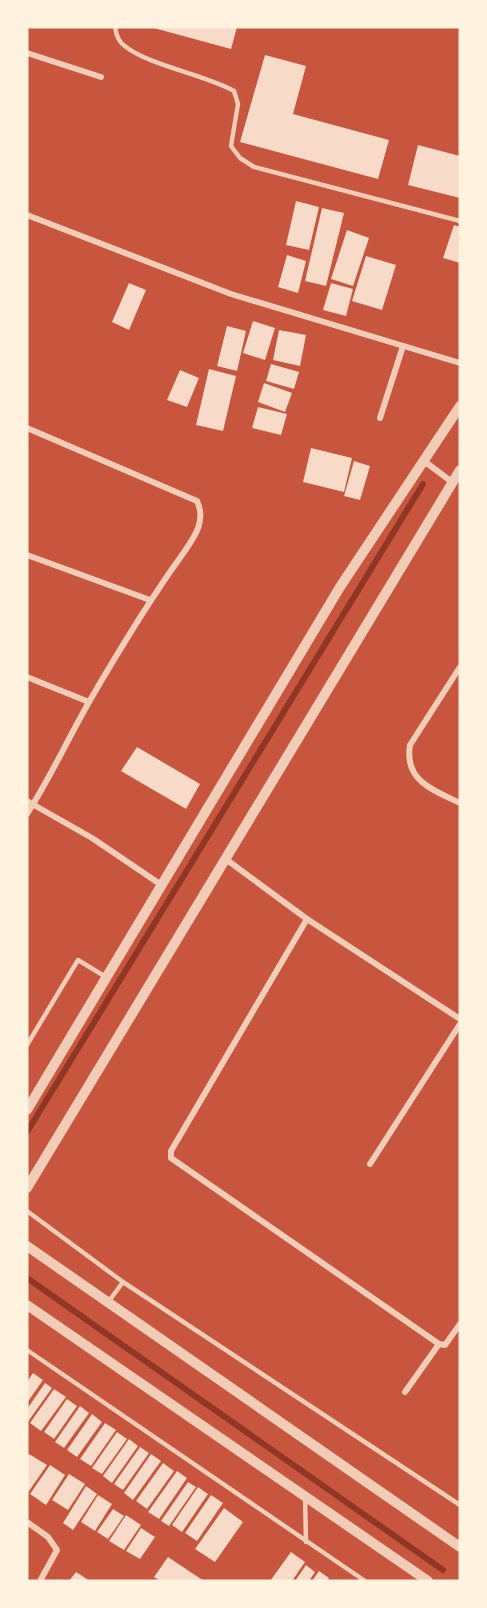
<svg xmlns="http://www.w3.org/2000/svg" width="487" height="1608" viewBox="0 0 487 1608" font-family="Arial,sans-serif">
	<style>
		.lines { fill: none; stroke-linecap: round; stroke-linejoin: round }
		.stream { stroke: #8f3625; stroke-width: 6 }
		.building { fill: #f7dbc8 }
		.service { stroke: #f1ccb7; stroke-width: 4.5 }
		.minor { stroke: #f1ccb7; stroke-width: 6 }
		.tertiary { stroke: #f1ccb7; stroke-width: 10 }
	</style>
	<rect width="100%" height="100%" fill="#c8553d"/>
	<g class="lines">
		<g class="stream">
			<polyline points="27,1132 423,484"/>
			<polyline points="27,1278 443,1570"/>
		</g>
	</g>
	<g class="building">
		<polygon points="150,27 237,27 231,49"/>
		<polygon points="265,55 306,66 293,114 389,140 378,179 240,142"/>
		<polygon points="418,145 460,156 460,198 408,185"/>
		<polygon points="296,201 319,207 309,250 286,245"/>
		<polygon points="322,208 344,213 326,286 305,281"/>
		<polygon points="454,225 460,227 460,263 443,258"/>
		<polygon points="347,230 369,238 353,286 331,279"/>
		<polygon points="287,255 306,261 298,293 278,287"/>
		<polygon points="366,256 396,265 382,310 352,301"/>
		<polygon points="129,283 146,290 129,330 112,322"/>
		<polygon points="331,283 353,289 346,316 323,310"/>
		<polygon points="253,321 275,328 265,360 243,353"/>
		<polygon points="227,326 246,331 237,371 217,366"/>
		<polygon points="279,330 306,335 300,366 273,360"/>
		<polygon points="271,364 299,372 294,389 266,381"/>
		<polygon points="209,369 236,376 223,431 196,425"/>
		<polygon points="180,370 199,378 187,407 167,400"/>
		<polygon points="264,383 292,393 285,412 258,402"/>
		<polygon points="258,407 287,414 281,435 252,428"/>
		<polygon points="311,448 352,458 344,492 303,482"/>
		<polygon points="354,461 370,466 360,500 344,496"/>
		<polygon points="137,747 200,784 186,809 121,771"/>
		<polygon points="33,1373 43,1380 27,1403 27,1382"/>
		<polygon points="45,1383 52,1388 27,1423 27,1409"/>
		<polygon points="54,1389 66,1397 41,1431 30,1423"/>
		<polygon points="67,1399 77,1406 54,1439 44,1432"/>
		<polygon points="80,1406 89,1413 64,1448 55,1442"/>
		<polygon points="92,1414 102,1422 77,1457 67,1450"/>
		<polygon points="105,1423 116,1430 91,1466 80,1459"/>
		<polygon points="117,1432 127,1439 102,1474 92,1468"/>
		<polygon points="129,1439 138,1446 112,1483 103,1476"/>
		<polygon points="140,1447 149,1453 123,1490 114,1484"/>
		<polygon points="29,1454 47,1465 27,1494 27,1457"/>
		<polygon points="151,1454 161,1461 133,1500 124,1493"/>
		<polygon points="163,1463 174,1471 147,1509 136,1501"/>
		<polygon points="50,1465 65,1475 46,1505 30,1494"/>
		<polygon points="177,1471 187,1478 159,1519 148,1512"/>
		<polygon points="69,1474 85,1484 68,1510 52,1500"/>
		<polygon points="188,1482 196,1487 169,1526 161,1521"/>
		<polygon points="86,1486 97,1494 73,1530 63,1523"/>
		<polygon points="198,1487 208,1494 182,1532 172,1525"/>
		<polygon points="98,1495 112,1504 95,1531 81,1522"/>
		<polygon points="211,1495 223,1503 197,1541 185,1533"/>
		<polygon points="224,1508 243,1522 215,1562 195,1549"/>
		<polygon points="113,1509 124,1516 108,1539 97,1532"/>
		<polygon points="126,1515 141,1525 124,1550 109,1541"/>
		<polygon points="141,1528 155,1537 140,1559 126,1551"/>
		<polygon points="291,1552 305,1562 292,1581 270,1581"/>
		<polygon points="168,1557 204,1581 161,1581 154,1577"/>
		<polygon points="306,1565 315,1572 309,1581 295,1581"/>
		<polygon points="319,1571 329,1578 327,1581 312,1581"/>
		<polygon points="76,1572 90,1581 69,1581"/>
	</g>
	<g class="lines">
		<g class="service">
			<path d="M 115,27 C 116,34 119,43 126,47 C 151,66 203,74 234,91 L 238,104 L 231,146 L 240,158 L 254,167 L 460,221"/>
			<polyline points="27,1045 78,960 106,977"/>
			<polyline points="27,1211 123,1282 460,1505"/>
			<polyline points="109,1301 123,1282"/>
			<polyline points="27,1350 365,1581"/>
			<polyline points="305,1496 306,1542"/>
		</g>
		<g class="minor">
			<polyline points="27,53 101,77"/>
			<polyline points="27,215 231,294 460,363"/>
			<polyline points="380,418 403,346"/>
			<path d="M 27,428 L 197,501 C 207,522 193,539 182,555 C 148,602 118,652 89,702 C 68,739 50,778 27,814"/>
			<polyline points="424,461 452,482"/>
			<polyline points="27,555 150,600"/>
			<path d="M 460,667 L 410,745 C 404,781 433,790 460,803"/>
			<polyline points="27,677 89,702"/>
			<polyline points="27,801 92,838 163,886"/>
			<polyline points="227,860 307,919 460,1019"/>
			<polyline points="307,919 171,1151 171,1158 439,1344 445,1345 460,1324"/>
			<polyline points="370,1164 460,1024"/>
			<polyline points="405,1392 439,1344"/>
			<polyline points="27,1522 48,1537 57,1550 40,1581"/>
		</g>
		<g class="tertiary">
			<polyline points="27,1110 340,587 460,406"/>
			<polyline points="27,1188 460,470"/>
			<polyline points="27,1246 460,1547"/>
			<polyline points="27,1305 428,1581"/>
		</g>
	</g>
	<rect width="487" height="1608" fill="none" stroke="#fff3e0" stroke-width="57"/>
</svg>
